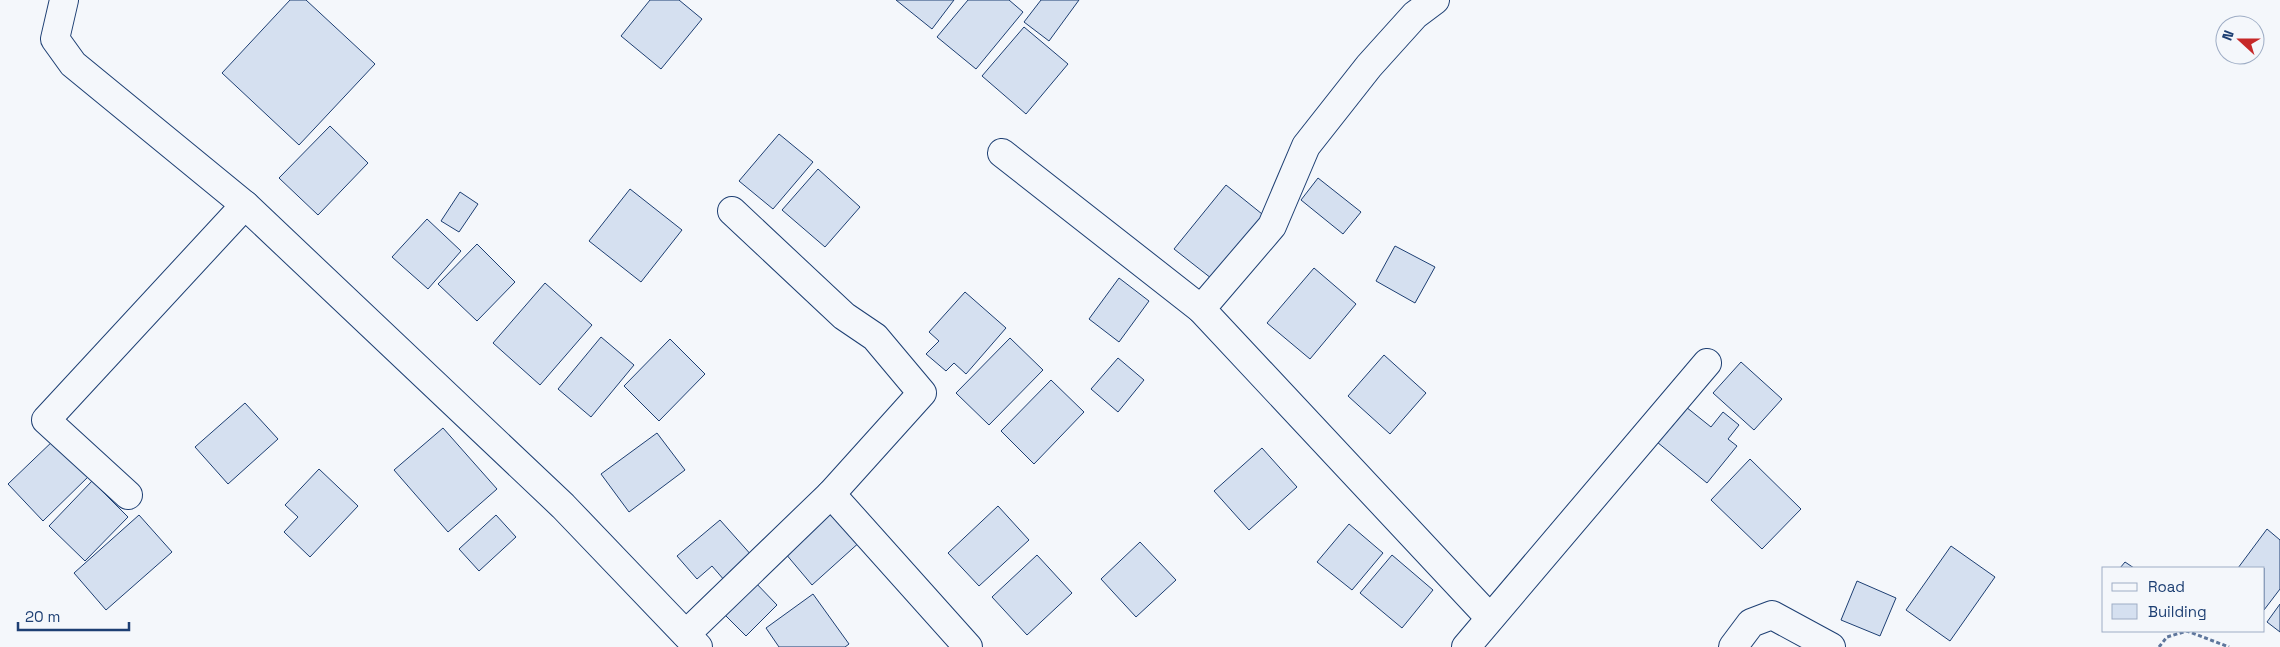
<svg xmlns="http://www.w3.org/2000/svg" width="2280" height="647" viewBox="0 0 2280 647" font-family="'Space Grotesk',sans-serif">
	<style>
		.building { fill: #d5e0f0; stroke: #1d3f73 }
		.lines { fill: none; stroke-linecap: round; stroke-linejoin: round }
		.minor-casing { stroke: #1d3f73; stroke-width: 30 }
		.path { stroke: #5e769c; stroke-width: 3; stroke-dasharray: 4 2.5; stroke-linecap: butt }
		.minor { stroke: #f4f7fb; stroke-width: 28 }
	</style>
	<rect width="100%" height="100%" fill="#f4f7fb"/>
	<g class="building">
		<polygon points="290,0 306,0 375,64 299,145 222,73"/>
		<polygon points="650,0 679,0 702,19 661,69 621,36"/>
		<polygon points="896,0 954,0 932,29"/>
		<polygon points="968,0 1009,0 1023,12 976,69 937,37"/>
		<polygon points="1041,0 1079,0 1049,41 1024,22"/>
		<polygon points="1024,27 1068,64 1026,114 982,76"/>
		<polygon points="330,126 368,163 318,215 279,178"/>
		<polygon points="779,134 813,162 773,209 739,181"/>
		<polygon points="818,169 860,207 825,247 782,210"/>
		<polygon points="1318,178 1361,212 1343,234 1301,200"/>
		<polygon points="1226,185 1267,218 1216,282 1174,249"/>
		<polygon points="630,189 682,230 641,282 589,241"/>
		<polygon points="460,192 478,204 459,232 441,221"/>
		<polygon points="427,219 461,251 428,289 392,257"/>
		<polygon points="477,244 515,282 477,321 438,284"/>
		<polygon points="1395,246 1435,267 1415,303 1376,281"/>
		<polygon points="1314,268 1356,304 1310,359 1267,323"/>
		<polygon points="1119,278 1149,301 1119,342 1089,319"/>
		<polygon points="545,283 592,325 540,385 493,343"/>
		<polygon points="965,292 1006,328 966,374 954,363 946,371 926,354 939,341 929,332"/>
		<polygon points="601,337 634,365 591,417 558,389"/>
		<polygon points="1010,338 1043,370 989,425 956,393"/>
		<polygon points="670,339 705,374 659,421 624,386"/>
		<polygon points="1384,355 1426,393 1390,434 1348,396"/>
		<polygon points="1118,358 1144,380 1118,412 1091,389"/>
		<polygon points="1741,362 1782,399 1754,430 1713,393"/>
		<polygon points="1051,380 1084,412 1034,464 1001,431"/>
		<polygon points="245,403 278,439 228,484 195,447"/>
		<polygon points="1686,407 1711,427 1723,412 1739,425 1728,439 1737,446 1707,483 1657,442"/>
		<polygon points="443,428 497,489 448,532 394,470"/>
		<polygon points="657,433 685,470 629,512 601,474"/>
		<polygon points="56,438 91,474 43,521 8,484"/>
		<polygon points="1262,448 1297,487 1249,530 1214,491"/>
		<polygon points="1750,459 1801,509 1762,549 1711,500"/>
		<polygon points="319,469 358,506 310,557 284,532 298,517 285,505"/>
		<polygon points="92,481 128,517 85,561 49,526"/>
		<polygon points="998,506 1029,540 979,586 948,553"/>
		<polygon points="835,509 862,540 812,585 785,553"/>
		<polygon points="139,515 172,552 106,610 74,573"/>
		<polygon points="496,515 516,537 479,571 459,549"/>
		<polygon points="720,520 753,557 725,581 712,566 697,579 677,556"/>
		<polygon points="1349,524 1383,553 1352,590 1317,562"/>
		<polygon points="2267,529 2280,540 2280,589 2264,610 2264,568 2238,568"/>
		<polygon points="1140,542 1176,580 1136,617 1101,579"/>
		<polygon points="1951,546 1995,577 1950,641 1906,610"/>
		<polygon points="1037,555 1072,593 1027,635 992,597"/>
		<polygon points="1392,555 1433,590 1402,628 1360,593"/>
		<polygon points="2125,562 2134,568 2120,568"/>
		<polygon points="753,580 777,605 746,636 721,611"/>
		<polygon points="1857,581 1896,598 1880,636 1841,620"/>
		<polygon points="813,594 849,644 845,647 779,647 766,628"/>
		<polygon points="2280,604 2280,632 2267,622"/>
	</g>
	<g class="lines">
		<g class="minor-casing">
			<g id="minor">
				<polyline points="64,0 55,39 73,64 245,205 563,506 698,647"/>
				<polyline points="1435,0 1415,15 1369,66 1306,146 1272,226 1201,309 1490,618"/>
				<polyline points="1002,153 1201,309"/>
				<polyline points="831,494 968,647"/>
				<polyline points="128,495 46,420 245,205"/>
				<polyline points="686,634 831,494 922,393 875,337 844,316 732,211"/>
				<polyline points="1466,647 1707,363"/>
				<polyline points="1733,647 1751,623 1772,615 1831,647"/>
			</g>
		</g>
		<polyline class="path" points="2159,647 2167,637 2187,631 2229,647"/>
		<use href="#minor" class="minor"/>
	</g>
	<rect x="2102" y="567" width="162" height="65" fill="#f4f7fb" stroke="#9eadc5"/>
	<rect x="2112" y="583" width="25" height="8" fill="#f4f7fb" stroke="#9eadc5"/>
	<text x="2148" y="592" font-size="15" fill="#1d3f73">Road</text>
	<rect x="2112" y="604" width="25" height="15" fill="#d5e0f0" stroke="#9eadc5"/>
	<text x="2148" y="617" font-size="15" fill="#1d3f73">Building</text>
	<g transform="translate(2240 40) rotate(291)"><circle r="24" fill="#f4f7fb" stroke="#9eadc5"/>
	<path d="M0-4L9 19L0 12L-9 19Z" fill="#c62828"/>
	<text y="-8" font-size="14" font-weight="bold" text-anchor="middle" fill="#1d3f73">N</text>
	</g>
	<path d="M18 622v8h111v-8" fill="none" stroke="#1d3f73" stroke-width="2.5"/>
	<text x="25" y="622" font-size="15" fill="#1d3f73" stroke="#f4f7fb" stroke-width="4" paint-order="stroke">20 m</text>
</svg>
